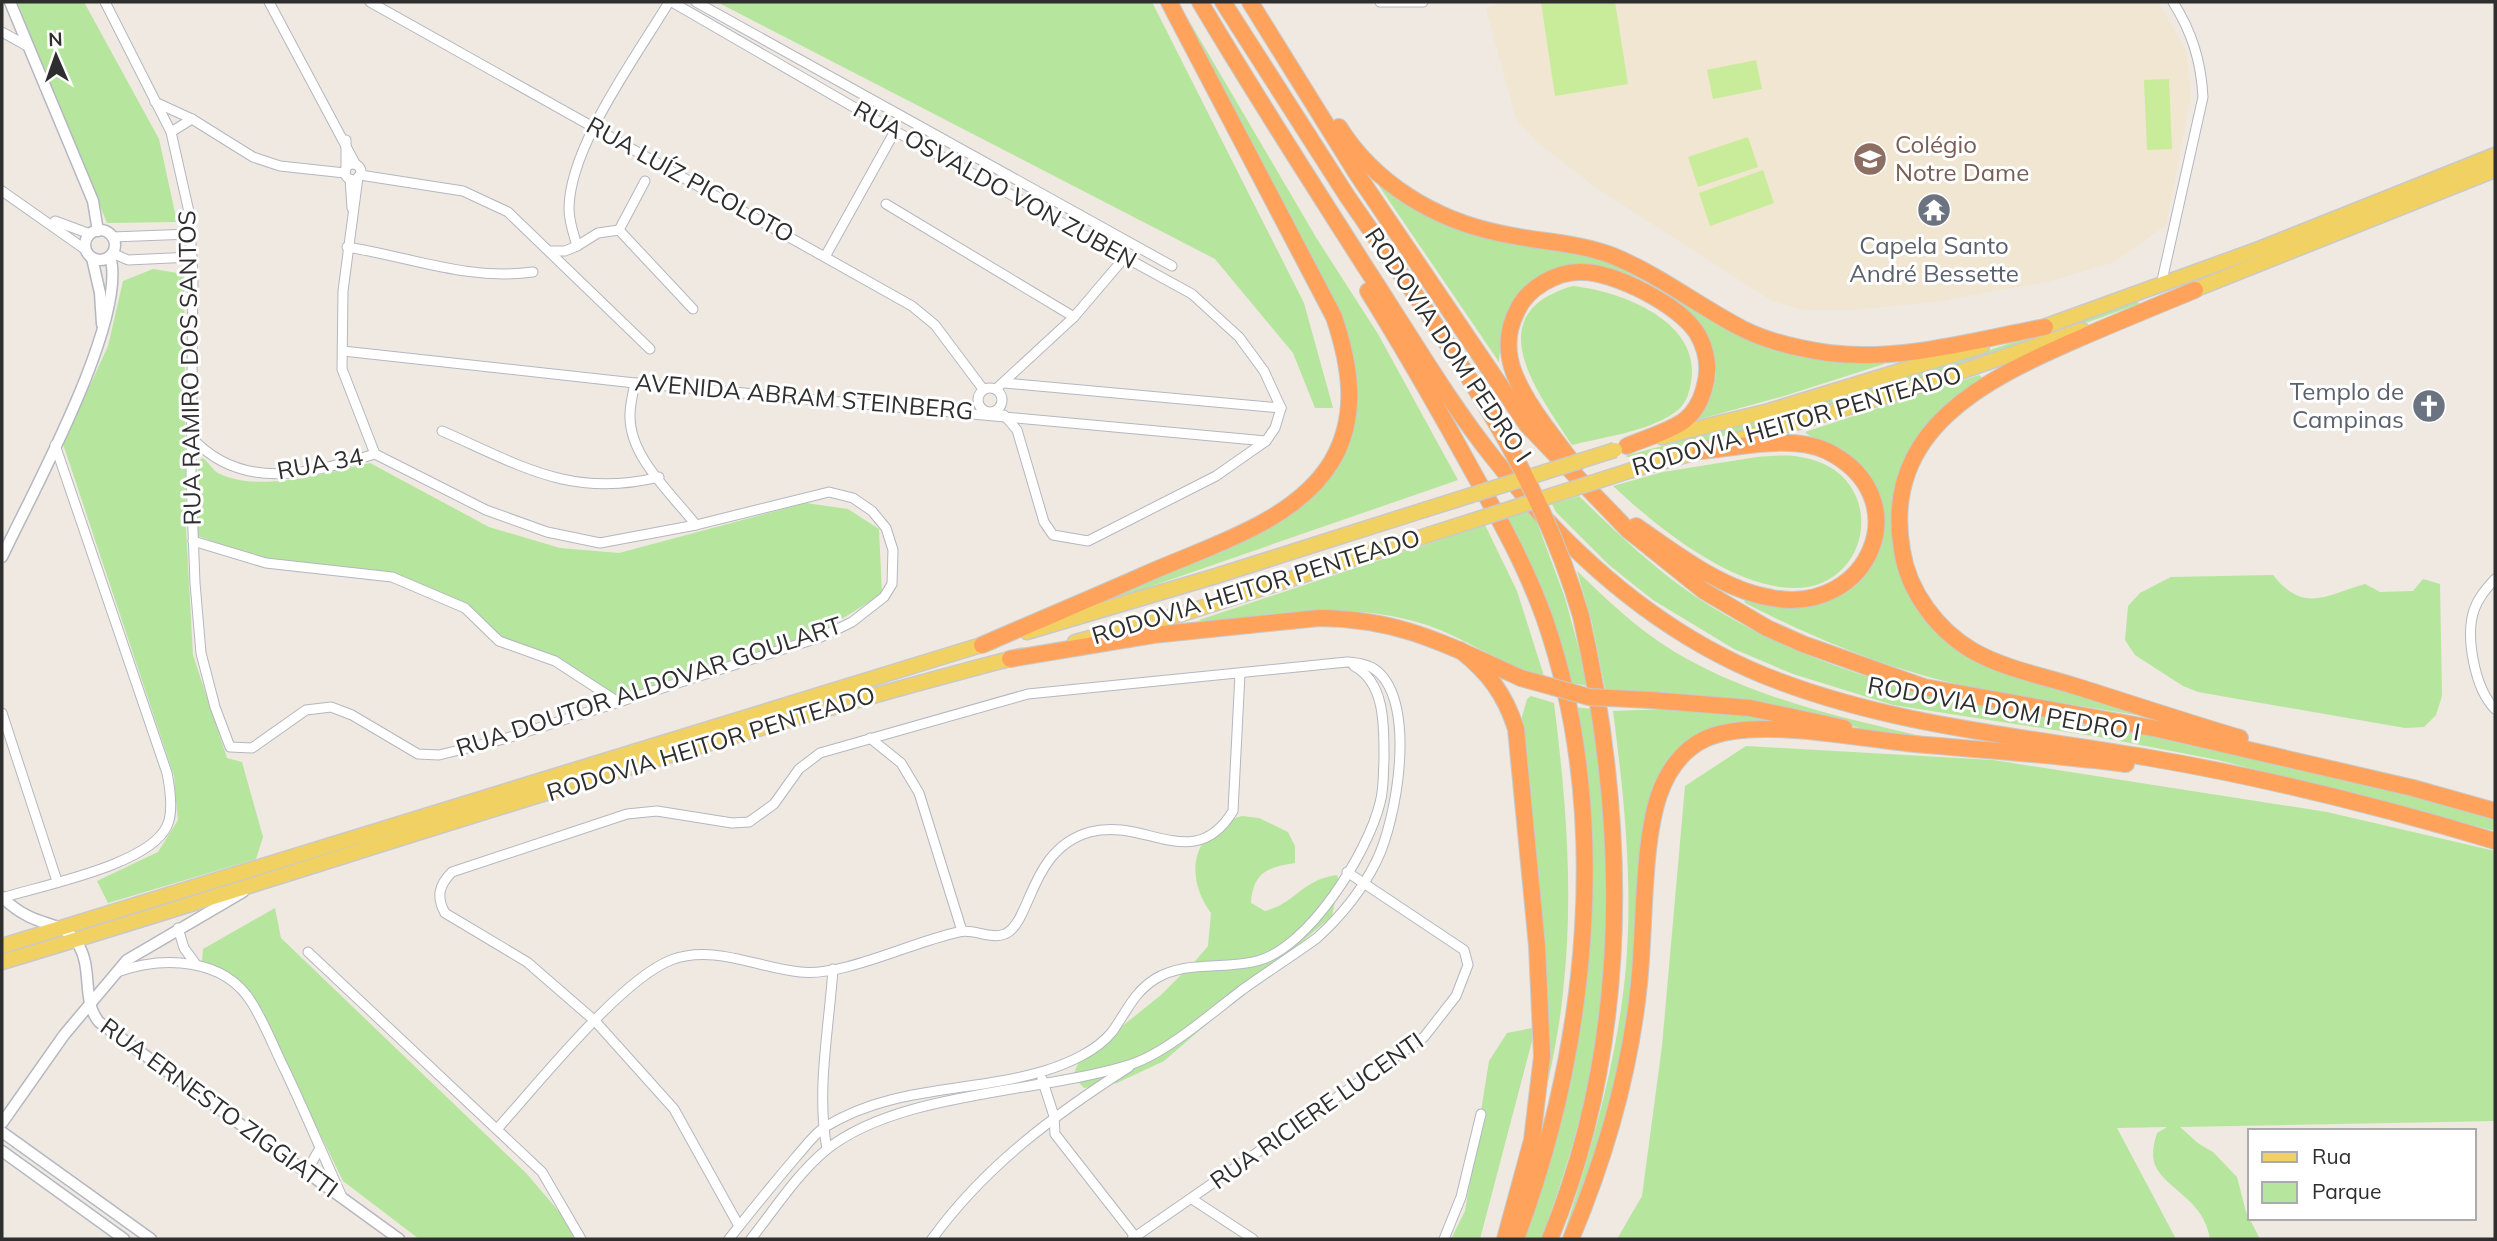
<svg xmlns="http://www.w3.org/2000/svg" width="2497" height="1241" viewBox="0 0 2497 1241" font-family="Mulish,sans-serif">
	<style>
		.education { fill: #f0e6d1 }
		.green { fill: #b6e59e }
		.pitch { fill: #c9ec9a }
		.lines { fill: none; stroke-linecap: round; stroke-linejoin: round }
		.minor-casing { stroke: #b4b7c1; stroke-width: 11 }
		.tertiary-casing { stroke: #b4b7c1; stroke-width: 13 }
		.primary-casing { stroke: #c9c9c9; stroke-width: 17 }
		.motorway-casing { stroke: #c9c9c9; stroke-width: 18 }
		.minor { stroke: #fff; stroke-width: 9 }
		.tertiary { stroke: #fff; stroke-width: 10 }
		.primary { stroke: #f2d163; stroke-width: 14 }
		.motorway { stroke: #ffa35c; stroke-width: 16 }
		.primary-bridge-casing { stroke: #c9c9c9; stroke-width: 17; stroke-linecap: butt }
		.motorway-bridge-casing { stroke: #c9c9c9; stroke-width: 18; stroke-linecap: butt }
		.primary-bridge { stroke: #f2d163; stroke-width: 14 }
		.motorway-bridge { stroke: #ffa35c; stroke-width: 16 }
		.labels { text-anchor: middle; stroke-width: 6; stroke-linejoin: round; paint-order: stroke }
		.education-label { font-size: 24px; fill: #785e54; stroke: #fff; text-anchor: start }
		.street-label { font-size: 24px; fill: #2e2e2e; stroke: #fff }
		.worship-label { font-size: 24px; fill: #5b616d; stroke: #fff }
	</style>
	<rect width="100%" height="100%" fill="#efe9e1"/>
	<polygon class="education" points="1506,2 2158,2 2186,50 2191,96 2166,225 2114,262 2050,281 1935,302 1850,310 1804,310 1772,301 1598,189 1538,143 1516,119 1486,8"/>
	<g class="green">
		<polygon points="17,2 84,2 159,139 177,222 107,223"/>
		<polygon points="717,2 1152,2 1304,303 1333,408 1315,408 1293,353 1215,259"/>
		<polygon points="1175,2 1178,2 1317,239 1378,334 1458,480 1100,604 1095,602 1201,555 1331,471 1353,364"/>
		<path d="M 1379,181 L 1402,197 L 1623,266 L 1732,330 L 1881,360 L 1884,364 L 1784,396 L 1693,421 C 1784,329 1578,208 1517,296 C 1503,316 1501,339 1499,362 L 1377,183 Z"/>
		<polygon points="153,269 184,274 186,529 193,655 227,758 242,762 263,837 256,859 108,903 97,881 158,852 178,820 174,776 63,444 108,346 123,281"/>
		<path d="M 1573,286 C 1620,291 1702,321 1691,382 C 1689,395 1685,406 1674,413 C 1646,432 1604,437 1572,445 C 1538,392 1476,314 1573,286 Z"/>
		<path d="M 2137,300 L 2139,304 C 1974,364 1806,415 1637,460 L 1625,456 C 1797,410 1969,360 2137,300 Z"/>
		<path d="M 1979,375 L 1984,379 L 1964,391 L 1935,417 L 1893,533 L 1947,641 L 2141,711 L 2142,716 C 2065,702 1986,695 1912,672 C 1854,655 1798,630 1745,603 L 1744,599 C 1800,618 1868,605 1882,539 C 1886,517 1882,497 1870,478 C 1860,462 1841,448 1824,441 C 1816,438 1811,438 1805,432 Z"/>
		<path d="M 1757,457 C 1771,456 1786,454 1800,457 C 1894,471 1874,601 1780,587 C 1720,578 1656,526 1613,486 L 1663,472 Z"/>
		<path d="M 203,458 C 208,462 213,470 218,473 C 259,494 328,472 370,463 L 489,527 L 560,548 L 619,553 L 806,503 L 848,509 L 879,529 L 882,594 L 819,633 L 617,697 L 500,638 L 467,606 L 395,574 L 260,558 L 198,536 L 198,461 Z"/>
		<path d="M 1579,496 C 1623,539 1668,582 1722,613 C 1871,700 2027,711 2192,743 C 2294,763 2395,791 2495,817 L 2495,831 L 2218,760 L 2099,737 L 1893,705 L 1793,674 L 1734,649 L 1653,600 L 1609,565 L 1556,512 L 1552,504 Z"/>
		<polygon points="1532,509 1565,598 1589,686 1570,683 1507,517"/>
		<path d="M 1485,525 L 1517,591 L 1544,676 C 1502,665 1467,639 1427,625 C 1355,601 1279,612 1205,623 L 1199,620 Z"/>
		<path d="M 1577,571 C 1611,604 1646,637 1689,660 C 1768,703 1860,722 1947,742 L 1867,730 L 1793,710 L 1605,689 L 1592,623 Z"/>
		<path d="M 2273,575 C 2304,614 2326,595 2365,584 L 2380,592 L 2413,591 L 2423,579 L 2440,584 L 2442,696 L 2436,715 L 2424,727 L 2405,728 L 2198,692 L 2183,686 L 2135,655 L 2125,640 L 2128,606 L 2140,593 L 2171,577 Z"/>
		<path d="M 1531,696 L 1554,703 C 1566,799 1574,895 1563,992 C 1559,1033 1550,1073 1541,1114 L 1520,724 L 1527,699 Z"/>
		<path d="M 1573,707 L 1593,709 C 1602,777 1609,844 1609,911 C 1608,1023 1580,1136 1541,1239 L 1521,1239 L 1581,1001 Z"/>
		<path d="M 1694,708 L 1768,717 L 1767,723 L 1741,724 L 1662,771 L 1618,1087 L 1568,1232 L 1563,1236 C 1592,1148 1618,1059 1626,966 C 1633,880 1624,795 1613,711 Z"/>
		<path d="M 1746,746 L 1993,760 L 2327,812 L 2495,851 L 2495,1121 L 2180,1127 L 2199,1144 L 2213,1152 L 2237,1177 L 2246,1212 L 2260,1239 L 2210,1239 C 2204,1199 2166,1190 2155,1165 C 2151,1155 2154,1143 2157,1133 L 2167,1127 L 2117,1128 L 2176,1239 L 1617,1239 L 1642,1196 L 1662,1046 L 1685,786 Z"/>
		<path d="M 1242,816 L 1259,818 L 1288,832 L 1295,846 L 1295,863 C 1267,867 1253,873 1251,903 L 1265,911 C 1298,902 1301,880 1337,875 L 1339,881 L 1332,916 L 1164,1061 L 1117,1083 L 1084,1088 L 1073,1076 L 1079,1061 L 1161,995 L 1197,959 L 1208,946 L 1211,913 C 1182,873 1194,829 1242,816 Z"/>
		<polygon points="275,908 281,938 526,1173 568,1222 574,1239 419,1239 343,1181 255,1000 202,961 203,949"/>
		<polygon points="1532,1028 1532,1041 1480,1239 1451,1239 1465,1211 1489,1061 1507,1033"/>
	</g>
	<g class="pitch">
		<polygon points="1541,2 1615,2 1628,84 1555,96"/>
		<polygon points="1756,60 1762,89 1713,99 1707,70"/>
		<polygon points="2169,79 2172,149 2147,150 2144,80"/>
		<polygon points="1748,137 1758,167 1698,187 1688,157"/>
		<polygon points="1763,170 1774,203 1710,226 1699,193"/>
	</g>
	<g class="lines">
		<g class="minor-casing">
			<g id="minor">
				<polyline points="105,2 171,132 189,212 193,276 191,479 195,583 201,653 215,707 230,747 252,748 306,710 331,707 352,715 418,754 439,755 504,739 821,637 852,622 884,597 892,584 893,550 886,528 872,511 853,498 829,492 696,525 600,543 547,532 486,510 375,454 342,369 343,291 358,177"/>
				<polyline points="269,2 356,165"/>
				<polyline points="370,2 912,306 935,325 983,389"/>
				<polyline points="672,2 895,131 1192,294 1239,337 1264,371 1281,408"/>
				<polyline points="696,2 1172,266"/>
				<polyline points="1380,2 1423,2"/>
				<polyline points="2,32 29,47"/>
				<polyline points="155,102 192,119 253,157 280,166 345,173"/>
				<polyline points="171,132 192,119"/>
				<circle cx="353" cy="172" r="8"/>
				<polyline points="346,169 346,140"/>
				<polyline points="360,175 463,191 508,212 650,349"/>
				<polyline points="350,179 352,208"/>
				<polyline points="2,191 86,250"/>
				<polyline points="886,204 1074,317"/>
				<polyline points="55,221 90,234"/>
				<polyline points="619,230 645,181"/>
				<polyline points="112,237 191,234"/>
				<polyline points="577,246 598,233 619,230 693,309"/>
				<path d="M 347,247 C 410,257 469,281 533,272"/>
				<path d="M 549,251 L 565,251 L 577,246 C 574,235 569,222 569,209 C 569,147 636,57 669,2"/>
				<polyline points="112,253 128,260 192,257"/>
				<polyline points="826,255 895,131"/>
				<path d="M 2161,285 L 2203,97 C 2201,61 2192,32 2173,2"/>
				<polyline points="343,351 635,383 1266,441"/>
				<path d="M 635,383 C 633,393 630,404 630,415 C 629,457 672,494 696,525"/>
				<polyline points="1005,383 1281,408"/>
				<circle cx="990" cy="400" r="12"/>
				<polyline points="996,389 1074,317 1125,257"/>
				<polyline points="1004,415 1017,430 1044,522 1053,535 1088,541 1216,476 1266,441 1275,428 1281,408"/>
				<path d="M 442,431 C 520,465 571,499 659,477"/>
				<path d="M 192,438 C 243,493 311,473 375,454"/>
				<polyline points="193,541 266,563 392,577 465,608 499,641 555,661 618,702"/>
				<path d="M 2495,579 C 2486,589 2478,598 2474,610 C 2465,637 2475,689 2495,709"/>
				<polyline points="2,713 57,881"/>
				<polyline points="870,738 901,763 919,793 962,931"/>
				<path d="M 2,898 C 43,885 149,865 167,826 C 174,811 170,788 167,773 L 55,445"/>
				<polyline points="178,928 184,948 195,963"/>
				<polyline points="308,952 542,1172 581,1239"/>
				<path d="M 117,972 C 163,956 224,957 252,1003 C 265,1024 274,1048 285,1070 C 305,1112 323,1155 342,1197"/>
				<polyline points="1042,1079 1054,1116 1055,1134 1137,1239"/>
				<path d="M 497,1129 C 537,1085 620,980 671,960 C 714,944 758,968 800,972 C 844,977 914,941 959,932 C 973,928 990,940 1005,934 C 1032,922 1029,849 1090,832 C 1145,817 1194,875 1233,811 L 1240,674"/>
				<path d="M 827,1149 C 816,1092 829,1028 833,969"/>
				<polyline points="306,1173 320,1148"/>
				<polyline points="1192,1199 1253,1239"/>
				<path d="M 739,1226 L 674,1109 L 595,1021 L 527,962 L 445,913 C 436,897 439,885 452,872 L 627,814 L 657,811 L 732,823 L 749,822 L 774,804 L 799,769 L 820,753 L 1028,694 L 1347,662 C 1357,663 1369,664 1377,671 C 1417,704 1397,820 1376,862 C 1362,890 1340,917 1317,938 C 1292,956 1267,972 1242,990 C 1213,1012 1166,1053 1132,1064 C 1042,1093 899,1091 826,1150 C 797,1174 774,1210 751,1239"/>
				<path d="M 729,1239 C 751,1211 773,1184 796,1157 C 805,1147 814,1134 825,1127 C 892,1085 971,1093 1044,1071 C 1067,1064 1097,1051 1112,1032 C 1126,1013 1133,993 1155,979 C 1186,960 1223,970 1257,961 C 1309,948 1368,852 1380,803 C 1384,789 1383,775 1384,761 C 1384,728 1386,683 1354,666"/>
				<path d="M 932,1239 C 985,1166 1054,1115 1129,1067"/>
				<polyline points="1132,1239 1424,1037 1456,996 1468,965 1464,950 1347,872"/>
				<polyline points="1444,1239 1461,1197 1481,1114"/>
			</g>
		</g>
		<g class="tertiary-casing">
			<g id="tertiary">
				<polyline points="10,2 93,201 98,231"/>
				<circle cx="100" cy="245" r="15"/>
				<polyline points="92,258 100,293 102,324"/>
				<path d="M 2,557 C 31,495 129,318 110,256"/>
				<path d="M 2,897 C 10,905 18,911 28,916 C 45,925 63,924 75,940 C 95,965 80,999 99,1022 L 399,1239"/>
				<polyline points="2,1123 64,1035 127,960 243,892"/>
				<polyline points="2,1132 151,1239"/>
				<polyline points="2,1151 124,1239"/>
			</g>
		</g>
		<g class="primary-casing">
			<g id="primary">
				<polyline points="2186,293 2495,170"/>
				<polyline points="2035,330 2259,249 2495,155"/>
				<polyline points="1662,437 1769,411 1982,346"/>
				<polyline points="1734,441 1913,388 2082,330"/>
				<polyline points="1632,470 1711,448"/>
				<polyline points="1027,632 1216,576 1424,510"/>
				<polyline points="1075,642 1182,614 1428,535"/>
				<polyline points="2,946 991,642"/>
				<path d="M 2,962 C 342,860 677,745 1021,656"/>
			</g>
		</g>
		<g class="motorway-casing">
			<g id="motorway">
				<path d="M 1200,2 C 1253,92 1310,180 1366,268 C 1408,332 1447,400 1495,460 C 1566,550 1656,631 1763,675 C 1886,725 2020,736 2150,758 C 2267,778 2382,807 2495,841"/>
				<polyline points="1223,2 1347,196 1425,309"/>
				<polyline points="1250,2 1357,174 1527,425 1628,530 1704,591 1767,628 1803,644 1924,687 2158,729 2413,788 2495,811"/>
				<path d="M 1339,127 C 1374,183 1435,220 1499,233 C 1537,242 1577,242 1613,256 C 1660,275 1698,306 1743,329 C 1769,342 1800,349 1829,353 C 1901,362 1975,340 2045,327"/>
				<path d="M 2195,290 C 2156,306 2117,322 2078,339 C 1986,379 1881,429 1902,550 C 1908,591 1937,630 1973,651 C 2005,669 2043,676 2078,687 C 2132,704 2186,722 2240,738"/>
				<path d="M 1368,291 C 1405,351 1440,412 1474,474 C 1500,520 1526,567 1544,617 C 1613,815 1588,1046 1516,1239"/>
				<path d="M 1575,466 C 1554,437 1527,406 1514,373 C 1506,352 1507,330 1517,311 C 1527,288 1557,271 1582,272 C 1615,272 1679,305 1697,333 C 1707,350 1710,370 1704,389 C 1701,400 1695,412 1685,420 C 1669,432 1645,438 1627,446"/>
				<path d="M 1636,526 C 1677,554 1722,590 1772,598 C 1870,616 1920,497 1827,451 C 1791,434 1738,448 1700,451"/>
				<path d="M 982,645 C 1039,620 1097,596 1153,571 C 1213,545 1297,520 1332,461 C 1359,415 1350,365 1334,317 L 1169,2"/>
				<path d="M 1460,650 C 1488,672 1505,694 1516,729 L 1537,946 L 1542,1056 L 1532,1140 L 1505,1239"/>
				<path d="M 1010,659 L 1153,635 L 1319,618 C 1402,619 1447,645 1521,678"/>
				<polyline points="1650,700 1750,708 1844,728"/>
				<path d="M 1550,1239 C 1631,1040 1628,824 1581,616"/>
				<path d="M 1571,1239 C 1605,1158 1630,1072 1639,984 C 1645,929 1642,845 1659,795 C 1667,772 1682,750 1705,739 C 1754,716 1860,739 1915,744 C 1985,750 2056,755 2126,764"/>
			</g>
		</g>
		<use href="#minor" class="minor"/>
		<use href="#tertiary" class="tertiary"/>
		<use href="#primary" class="primary"/>
		<use href="#motorway" class="motorway"/>
		<g class="primary-bridge-casing">
			<g id="primary-bridge">
				<polyline points="1424,510 1615,450"/>
				<polyline points="1428,535 1632,470"/>
			</g>
		</g>
		<g class="motorway-bridge-casing">
			<g id="motorway-bridge">
				<path d="M 1425,309 C 1492,413 1546,497 1581,616"/>
				<polyline points="1521,678 1589,697 1650,700"/>
			</g>
		</g>
		<use href="#primary-bridge" class="primary-bridge"/>
		<use href="#motorway-bridge" class="motorway-bridge"/>
	</g>
	<defs>
		<g id="school-disc" transform="scale(1.75)"><circle r="9.5" fill="#8d6e63" stroke="#fff"/><path d="M0-5L7-2L0 1L-7-2ZM-4 1L0 2.5L4 1V4Q0 6-4 4Z" fill="#fff"/></g>
		<g id="temple-disc" transform="scale(1.75)"><circle r="9.5" fill="#6b7280" stroke="#fff"/><path d="M0-6L5-2H3V0L6.5 2.5H4V6H1.5V3h-3V6H-4V2.5H-6.5L-3 0V-2H-5Z" fill="#fff"/></g>
		<g id="church-disc" transform="scale(1.75)"><circle r="9.5" fill="#6b7280" stroke="#fff"/><path d="M-1.2-6h2.4v3.5h3.3v2.4h-3.3V6h-2.4V-.1h-3.3v-2.4h3.3Z" fill="#fff"/></g>
	</defs>
	<g fill-rule="evenodd">
		<use href="#school-disc" x="1870" y="159"/>
		<use href="#temple-disc" x="1934" y="210"/>
		<use href="#church-disc" x="2429" y="406"/>
	</g>
	<g class="labels">
		<g class="education-label">
			<text x="1895" y="153">Colégio<tspan x="1895" dy="28">Notre Dame</tspan></text>
		</g>
		<g class="street-label">
			<text transform="translate(690 180) rotate(29)" y="8">RUA LUÍZ PICOLOTO</text>
			<text transform="translate(995 185) rotate(29)" y="8">RUA OSVALDO VON ZUBEN</text>
			<text transform="translate(1448 345) rotate(56)" y="8">RODOVIA DOM PEDRO I</text>
			<text transform="translate(190 368) rotate(-91)" y="8">RUA RAMIRO DOS SANTOS</text>
			<text transform="translate(804 397) rotate(5)" y="8">AVENIDA ABRAM STEINBERG</text>
			<text transform="translate(1797 421) rotate(-16)" y="8">RODOVIA HEITOR PENTEADO</text>
			<text transform="translate(320 464) rotate(-10)" y="8">RUA 34</text>
			<text transform="translate(1256 587) rotate(-17)" y="8">RODOVIA HEITOR PENTEADO</text>
			<text transform="translate(649 687) rotate(-18)" y="8">RUA DOUTOR ALDOVAR GOULART</text>
			<text transform="translate(2004 709) rotate(10)" y="8">RODOVIA DOM PEDRO I</text>
			<text transform="translate(711 744) rotate(-17)" y="8">RODOVIA HEITOR PENTEADO</text>
			<text transform="translate(219 1108) rotate(36)" y="8">RUA ERNESTO ZIGGIATTI</text>
			<text transform="translate(1317 1111) rotate(-35)" y="8">RUA RICIERE LUCENTI</text>
		</g>
		<g class="worship-label">
			<text x="1934" y="254">Capela Santo<tspan x="1934" dy="28">André Bessette</tspan></text>
			<text x="2404" y="400" text-anchor="end">Templo de<tspan x="2404" dy="28">Campinas</tspan></text>
		</g>
	</g>
	<rect width="2497" height="1241" fill="none" stroke="#2e2e2e" stroke-width="7"/>
	<rect x="2248" y="1129" width="228" height="91" fill="#ffffff" stroke="#ababab" stroke-width="2"/>
	<rect x="2262" y="1152" width="35" height="10" fill="#f2d163" stroke="#ababab" stroke-width="2"/>
	<text x="2312" y="1164" font-size="21" fill="#2e2e2e">Rua</text>
	<rect x="2262" y="1182" width="35" height="21" fill="#b6e59e" stroke="#ababab" stroke-width="2"/>
	<text x="2312" y="1199" font-size="21" fill="#2e2e2e">Parque</text>
	<g transform="translate(56 56) rotate(358)" stroke="#ffffff" stroke-width="5" paint-order="stroke">
	<path d="M0-5L12 26L0 18L-12 26Z" fill="#2e2e2e"/>
	<text y="-10" font-size="19" font-weight="bold" text-anchor="middle" fill="#2e2e2e">N</text>
	</g>
</svg>
